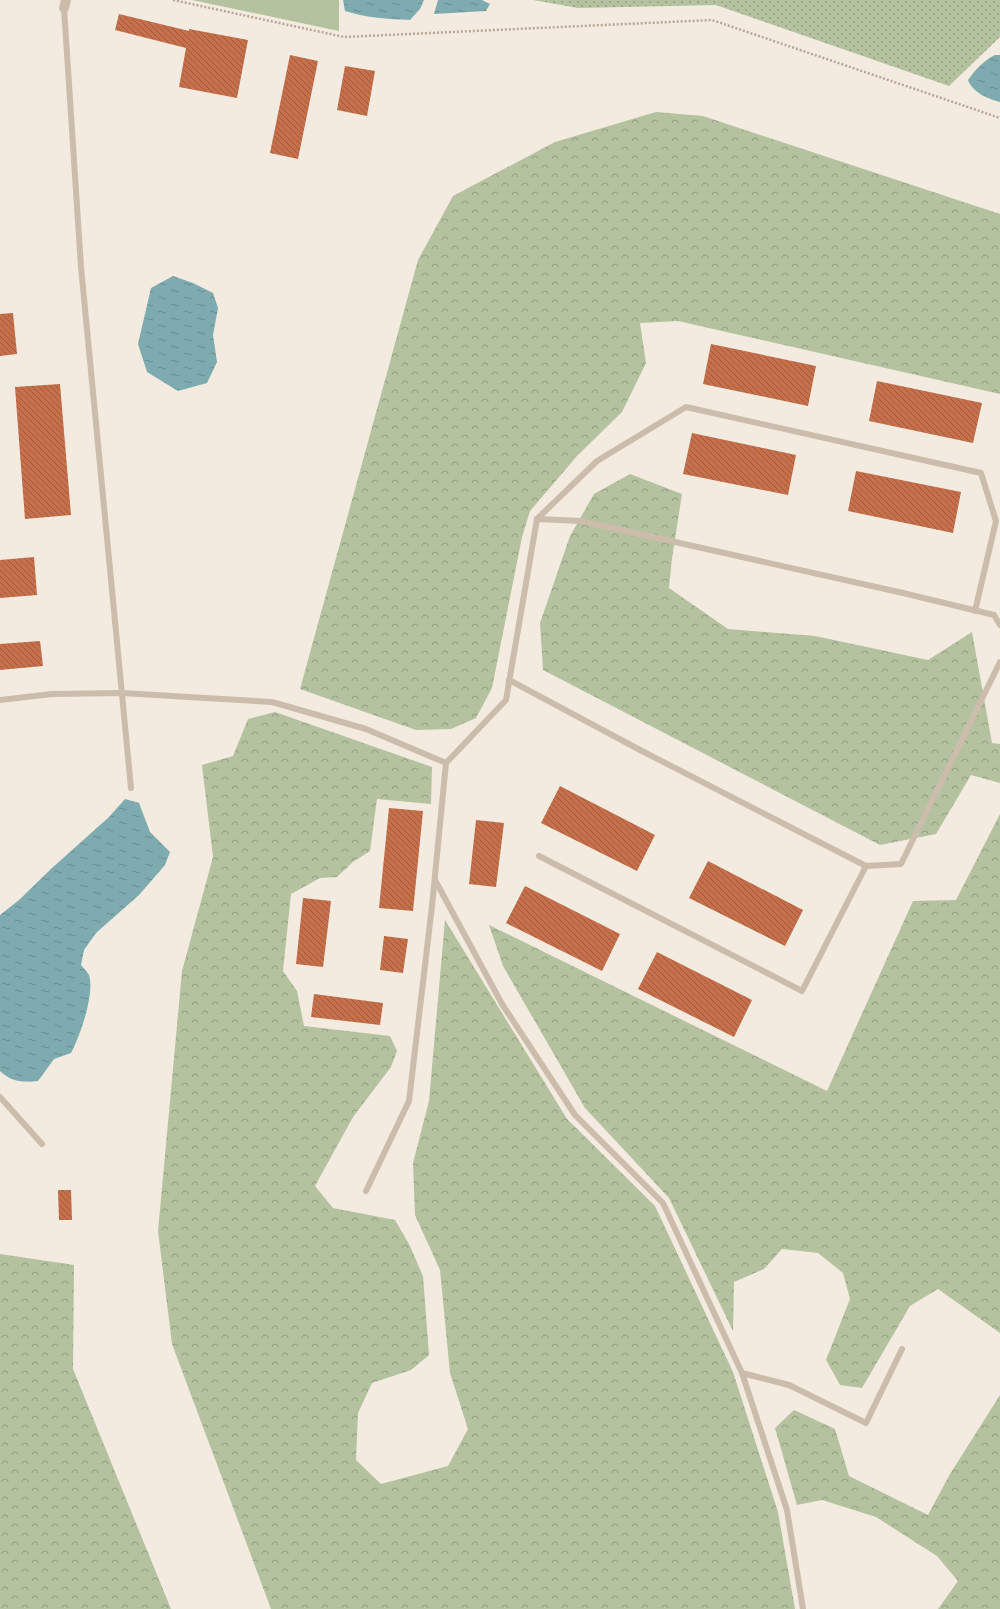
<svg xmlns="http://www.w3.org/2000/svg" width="1000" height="1609" viewBox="0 0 1000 1609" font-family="'IBM Plex Sans',sans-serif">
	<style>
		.grass { fill: url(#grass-dots) }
		.forest { fill: url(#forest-crowns) }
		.garden { fill: #b4c29f }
		.water { fill: url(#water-ripples) }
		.building { fill: url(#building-back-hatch) }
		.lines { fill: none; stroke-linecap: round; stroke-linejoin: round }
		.path { stroke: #b7a695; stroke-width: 2.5; stroke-dasharray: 2 2; stroke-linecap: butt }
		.lane { stroke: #cbbcab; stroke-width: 6 }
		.street { stroke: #cbbcab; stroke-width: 10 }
	</style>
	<defs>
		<pattern id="grass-dots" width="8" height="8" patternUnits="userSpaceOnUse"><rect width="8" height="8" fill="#b4c29f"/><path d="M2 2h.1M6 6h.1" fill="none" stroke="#939e82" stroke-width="1.8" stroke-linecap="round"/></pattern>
		<pattern id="forest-crowns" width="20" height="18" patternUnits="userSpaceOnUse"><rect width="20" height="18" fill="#b4c29f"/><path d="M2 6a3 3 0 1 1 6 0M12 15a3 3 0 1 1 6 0" fill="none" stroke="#939e82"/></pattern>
		<pattern id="water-ripples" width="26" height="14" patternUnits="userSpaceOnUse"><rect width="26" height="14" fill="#7eabb0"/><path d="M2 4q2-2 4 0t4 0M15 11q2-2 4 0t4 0" fill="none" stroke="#688c8f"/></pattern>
		<pattern id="building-back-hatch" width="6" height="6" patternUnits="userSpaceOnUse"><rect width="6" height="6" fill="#c5704b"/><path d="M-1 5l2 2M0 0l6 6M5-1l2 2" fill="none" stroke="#a15c3f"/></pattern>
	</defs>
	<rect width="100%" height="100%" fill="#f3ebdf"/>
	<polygon class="grass" points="533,0 1000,0 1000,37 949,86 716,5 578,8"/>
	<g class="forest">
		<polygon points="656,112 703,116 1000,214 1000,394 678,321 640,323 646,363 622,412 577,456 530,511 522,537 492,688 476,718 451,729 416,730 300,689 418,260 453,196 555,142"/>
		<polygon points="630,474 682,494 672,558 669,588 728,629 815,636 928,660 972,632 992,743 1000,744 1000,783 971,775 936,834 880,845 543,670 540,623 570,536 594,494"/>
		<polygon points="275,712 432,767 431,804 377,799 370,851 353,862 337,877 320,878 291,894 283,971 297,991 304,1026 390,1036 397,1051 391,1067 353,1117 315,1186 333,1208 395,1220 409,1244 423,1276 429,1355 411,1370 372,1383 358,1413 356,1460 381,1484 448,1466 468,1429 450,1373 440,1270 415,1215 413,1163 429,1101 445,920 567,1119 655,1206 733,1372 778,1512 795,1609 271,1609 172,1344 158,1231 182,971 213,857 202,765 233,756 248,719"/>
		<polygon points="1000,814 1000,1333 938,1289 910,1306 862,1388 840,1385 826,1360 850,1299 843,1273 818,1253 782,1249 764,1269 734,1282 733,1331 669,1198 585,1108 503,966 489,925 827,1091 913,901 956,900"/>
		<polygon points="0,1254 74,1265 73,1369 171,1609 0,1609"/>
		<polygon points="1000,1395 1000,1609 938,1609 958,1581 937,1556 876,1517 822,1500 797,1505 775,1428 794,1410 835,1429 849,1476 928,1515 950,1474"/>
	</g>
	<polygon class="garden" points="192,0 339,0 339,31"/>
	<g class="water">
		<path d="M 343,0 L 424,0 L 420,9 L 410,20 C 388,19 367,18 345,11 Z"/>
		<polygon points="438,0 482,0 490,4 486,11 434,14"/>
		<path d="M 995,55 L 1000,55 L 1000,102 C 988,99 972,92 968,80 C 976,69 983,61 995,55 Z"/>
		<polygon points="173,276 193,283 213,293 218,308 213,335 217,362 207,383 178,391 147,372 138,344 151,288"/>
		<path d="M 125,799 L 139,803 L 150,832 L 170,852 L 165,865 L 139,895 L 96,933 L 84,950 L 81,965 C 83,968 87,971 89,975 C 95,994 80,1036 71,1053 L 54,1059 L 38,1081 C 22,1082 13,1083 0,1071 L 0,915 L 19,900 L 52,868 L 109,817 Z"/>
	</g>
	<g class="building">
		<polygon points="119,14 189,31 189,29 248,40 237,98 179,87 186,48 115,30"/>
		<polygon points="290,55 318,61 298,159 270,153"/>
		<polygon points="345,66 375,71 367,116 337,110"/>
		<polygon points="13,313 17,354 0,356 0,314"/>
		<polygon points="711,344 816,366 808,406 703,384"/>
		<polygon points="877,381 982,403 973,443 869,421"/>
		<polygon points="60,384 71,515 25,519 15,387"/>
		<polygon points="692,433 796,455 788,495 683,474"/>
		<polygon points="856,471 961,492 953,533 848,511"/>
		<polygon points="34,557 37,595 0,598 0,560"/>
		<polygon points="40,641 43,666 0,670 0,644"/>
		<polygon points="560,786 655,835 637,871 541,823"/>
		<polygon points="389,808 423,811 413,911 379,908"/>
		<polygon points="476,820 504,823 496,887 469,884"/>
		<polygon points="708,861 803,910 785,946 689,898"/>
		<polygon points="525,886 620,934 602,971 506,923"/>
		<polygon points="303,898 331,901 323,967 296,964"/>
		<polygon points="384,936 408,939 403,973 380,970"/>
		<polygon points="657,952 752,1000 734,1037 638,989"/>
		<polygon points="314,994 383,1003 380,1025 311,1017"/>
		<polygon points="58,1190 71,1190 72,1220 59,1220"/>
	</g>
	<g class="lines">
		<polyline class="path" points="173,0 344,37 712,20 1000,118"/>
		<g class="lane">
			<polyline points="64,8 81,267 131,788"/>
			<polyline points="537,519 597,461 686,407 981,473 996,521 975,611"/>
			<polyline points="509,680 640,750 866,866 901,864 1000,662"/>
			<polyline points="0,700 52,694 122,693 272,702 366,729 446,763 432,906 409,1101 366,1191"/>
			<polyline points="446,763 506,700 537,519 581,521 903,593 994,615 1000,625"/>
			<polyline points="539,856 802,991 866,866"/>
			<polyline points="435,880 502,1004 575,1115 663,1203 742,1373 787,1510 803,1609"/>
			<polyline points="0,1097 42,1144"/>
			<polyline points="742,1373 789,1385 866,1423 902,1349"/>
		</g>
		<polyline class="street" points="64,8 66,0"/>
	</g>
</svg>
